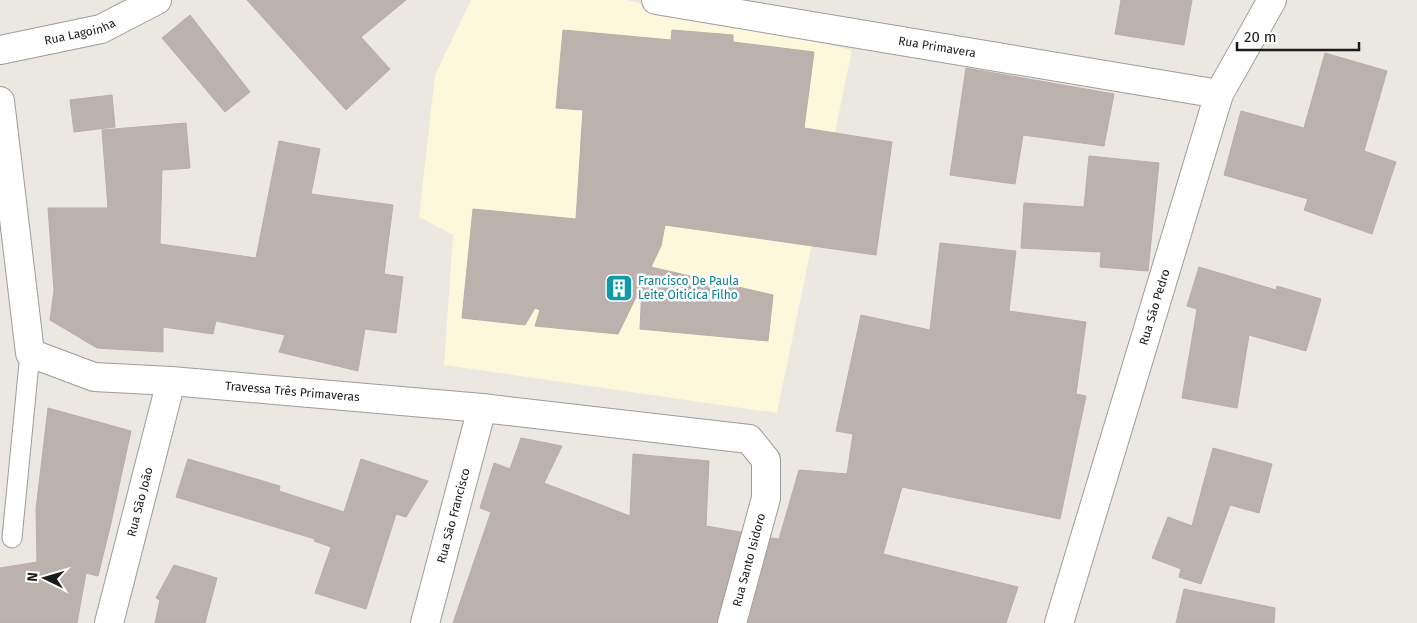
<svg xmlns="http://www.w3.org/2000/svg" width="1417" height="623" viewBox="0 0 1417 623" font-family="'Fira Sans',sans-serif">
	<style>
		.education { fill: #fbf8db }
		.building { fill: #bbb2ae; stroke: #bbada5 }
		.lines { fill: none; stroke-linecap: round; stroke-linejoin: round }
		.service-casing { stroke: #9c9c9c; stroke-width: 21 }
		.minor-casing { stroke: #9c9c9c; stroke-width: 30 }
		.service { stroke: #fff; stroke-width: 19 }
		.minor { stroke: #fff; stroke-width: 28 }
		.labels { text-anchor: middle; stroke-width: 5; stroke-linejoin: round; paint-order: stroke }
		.street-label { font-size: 12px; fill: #1b1b1b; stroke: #fff }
		.culture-label { font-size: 12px; fill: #0d838f; stroke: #fff; text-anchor: start }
	</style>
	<rect width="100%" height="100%" fill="#ebe7e1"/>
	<polygon class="education" points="471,0 627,0 852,50 777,413 444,365 453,235 419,217 435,75"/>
	<g class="building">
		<polygon points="247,0 406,0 361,37 390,69 346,110"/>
		<polygon points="1121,0 1192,0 1184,45 1115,34"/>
		<polygon points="190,15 250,92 225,112 162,38"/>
		<polygon points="563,30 671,40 672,30 733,35 733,42 814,52 804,128 892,142 876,255 665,225 661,246 651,267 773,295 768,341 640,329 642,285 618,334 535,326 540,310 535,308 525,325 462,318 473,209 576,219 583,110 556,108"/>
		<polygon points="1325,53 1387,71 1364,151 1396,162 1372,234 1304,210 1308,199 1224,175 1241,111 1304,128"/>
		<polygon points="966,68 1114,94 1104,146 1023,135 1015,184 950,175"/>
		<polygon points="112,95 115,127 74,132 70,100"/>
		<polygon points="186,123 190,168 162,170 160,244 256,258 279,141 320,149 311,194 393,205 384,274 403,277 396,333 365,329 358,371 279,352 285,335 216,321 213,334 163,327 163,352 97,348 50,320 54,290 48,208 108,208 102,130"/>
		<polygon points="1089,156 1159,163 1148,271 1100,267 1101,252 1021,248 1024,203 1084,207"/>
		<polygon points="940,243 1016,251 1009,311 1086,322 1076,394 1086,396 1060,519 902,487 883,554 1018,587 1006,623 748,623 771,538 779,539 799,470 847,474 853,434 836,431 861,315 930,330"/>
		<polygon points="1199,267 1276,290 1277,286 1321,299 1306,351 1249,335 1237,408 1182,398 1197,309 1187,306"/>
		<polygon points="48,408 131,431 111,523 98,576 86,573 77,623 0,623 0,568 37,562 36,509"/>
		<polygon points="521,438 562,446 544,483 630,516 633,454 709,461 706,526 741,532 717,623 453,623 491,512 480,508 494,463 510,469"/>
		<polygon points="1213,448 1272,464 1259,513 1230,505 1201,584 1179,577 1181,569 1152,558 1168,517 1192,526"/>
		<polygon points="188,459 280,486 279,491 344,512 361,459 428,481 406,517 396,514 366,609 315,593 331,547 314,541 315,539 176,497"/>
		<polygon points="174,565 217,578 205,623 155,623 160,600 156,598"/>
		<polygon points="1184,589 1275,608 1274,623 1176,623"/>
	</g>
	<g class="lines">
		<g class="service-casing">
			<polyline id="service" points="12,538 30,353"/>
		</g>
		<g class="minor-casing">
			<g id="minor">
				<path id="s1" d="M 656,0 L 1219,94"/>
				<path id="s2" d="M 0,50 L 101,29 L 157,0"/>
				<path id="s3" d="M 0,101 L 30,353 L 94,377 L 171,381 L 482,408 L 749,439 L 766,460 L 766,498 L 732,623"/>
				<path id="s4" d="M 109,623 L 171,381"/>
				<path id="s5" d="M 425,623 L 482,408"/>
				<path id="s6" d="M 1059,623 L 1219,94 L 1272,0"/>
			</g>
		</g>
		<use href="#service" class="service"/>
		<use href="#minor" class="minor"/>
	</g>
	<defs>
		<g id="building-square" transform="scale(1.4375)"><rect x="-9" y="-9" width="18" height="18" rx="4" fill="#0f9aa8" stroke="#fff"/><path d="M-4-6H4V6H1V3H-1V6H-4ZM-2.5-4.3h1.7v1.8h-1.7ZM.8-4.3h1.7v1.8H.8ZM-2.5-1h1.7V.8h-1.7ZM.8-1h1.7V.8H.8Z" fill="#fff"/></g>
	</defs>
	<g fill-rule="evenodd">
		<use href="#building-square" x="619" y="288"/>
	</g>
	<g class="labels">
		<g class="street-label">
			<text dy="4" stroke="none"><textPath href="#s2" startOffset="82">Rua Lagoinha</textPath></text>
			<text dy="4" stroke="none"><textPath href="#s1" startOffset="285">Rua Primavera</textPath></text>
			<text dy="4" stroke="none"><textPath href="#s6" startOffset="330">Rua São Pedro</textPath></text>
			<text dy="4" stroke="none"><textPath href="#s3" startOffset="521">Travessa Três Primaveras</textPath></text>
			<text dy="4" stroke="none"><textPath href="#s4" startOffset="125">Rua São João</textPath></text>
			<text dy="4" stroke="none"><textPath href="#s5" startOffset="111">Rua São Francisco</textPath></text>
			<text transform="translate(749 560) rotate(-75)" y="4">Rua Santo Isidoro</text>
		</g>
		<g class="culture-label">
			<text x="638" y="285">Francisco De Paula<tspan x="638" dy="14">Leite Oiticica Filho</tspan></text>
		</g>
	</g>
	<g transform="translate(45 578) rotate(275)" stroke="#ffffff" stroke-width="4" paint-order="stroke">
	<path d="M0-4L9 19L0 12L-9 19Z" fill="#1b1b1b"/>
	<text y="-8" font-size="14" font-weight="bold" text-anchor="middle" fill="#1b1b1b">N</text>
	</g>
	<path d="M1237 42v8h122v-8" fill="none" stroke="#1b1b1b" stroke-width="2.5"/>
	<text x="1244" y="42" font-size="15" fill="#1b1b1b" stroke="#ffffff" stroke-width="4" paint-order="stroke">20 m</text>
</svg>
